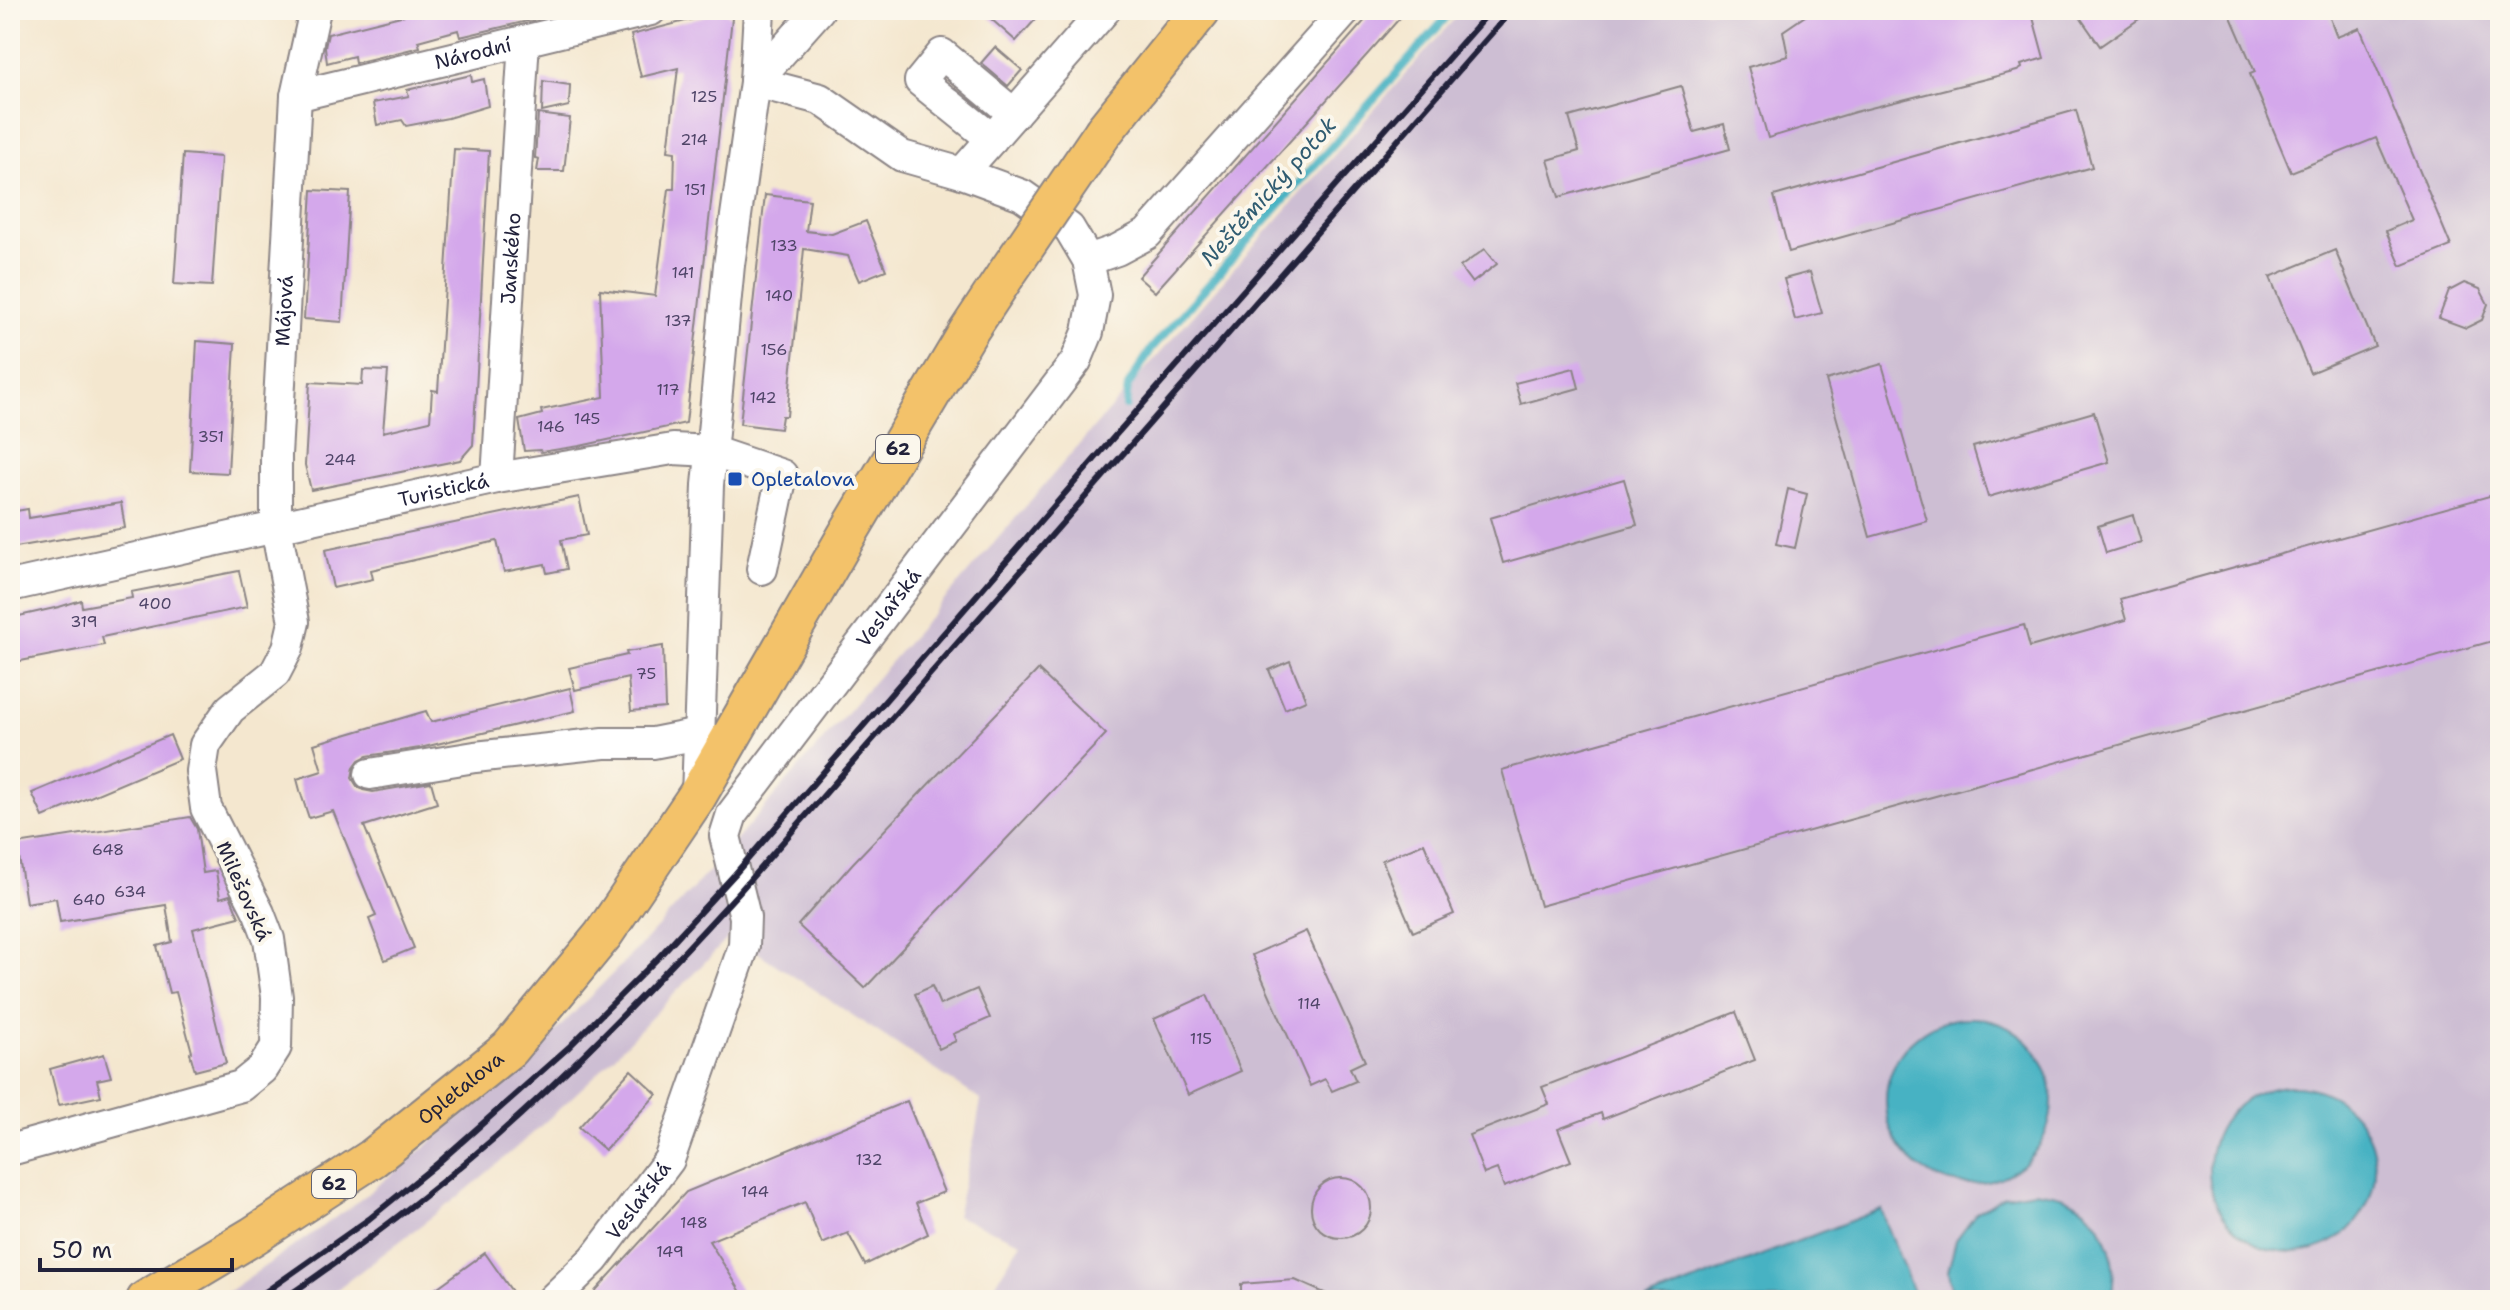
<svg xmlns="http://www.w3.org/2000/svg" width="2510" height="1310" viewBox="0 0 2510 1310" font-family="'Shantell Sans',sans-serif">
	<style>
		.industrial { fill: #cdbed3 }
		.water { fill: #46b2c3; stroke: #346a7f; stroke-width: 2 }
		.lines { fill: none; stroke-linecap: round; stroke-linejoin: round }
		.stream { stroke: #46b2c3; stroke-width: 8 }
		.building { fill: #d4a8eb }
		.minor-casing { stroke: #8b8485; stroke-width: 34 }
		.major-casing { stroke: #8b8485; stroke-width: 42 }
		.minor { stroke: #fff; stroke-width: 30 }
		.major { stroke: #f3c26a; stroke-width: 38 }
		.rail { stroke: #22223b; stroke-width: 6 }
		.major-bridge-casing { stroke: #8b8485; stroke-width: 42; stroke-linecap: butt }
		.major-bridge { stroke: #f3c26a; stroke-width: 38 }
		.transit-dot { fill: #1a4fb4; stroke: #fbf7ec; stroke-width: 3 }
		.labels { text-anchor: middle; stroke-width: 8; stroke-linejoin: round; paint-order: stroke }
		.number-label { font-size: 16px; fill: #4e4467 }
		.shield { fill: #fbf7ec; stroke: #636270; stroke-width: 2 }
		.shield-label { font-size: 18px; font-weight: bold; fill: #22223b }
		.street-label { font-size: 20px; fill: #22223b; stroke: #fbf7ec }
		.transit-label { font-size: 20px; fill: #164399; stroke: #fbf7ec; text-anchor: start }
		.water-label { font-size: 22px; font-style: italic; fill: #305c71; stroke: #fbf7ec }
	</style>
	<rect width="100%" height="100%" fill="#fbf7ec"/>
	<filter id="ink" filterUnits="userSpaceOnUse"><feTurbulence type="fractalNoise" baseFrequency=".0125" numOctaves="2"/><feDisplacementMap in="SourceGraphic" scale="16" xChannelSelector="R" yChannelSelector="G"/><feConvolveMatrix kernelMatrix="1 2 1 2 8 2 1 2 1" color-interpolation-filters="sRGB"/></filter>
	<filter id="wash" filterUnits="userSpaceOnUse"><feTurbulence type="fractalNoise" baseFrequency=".006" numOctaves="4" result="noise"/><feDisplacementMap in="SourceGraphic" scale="32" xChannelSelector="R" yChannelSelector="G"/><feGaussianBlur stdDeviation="1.8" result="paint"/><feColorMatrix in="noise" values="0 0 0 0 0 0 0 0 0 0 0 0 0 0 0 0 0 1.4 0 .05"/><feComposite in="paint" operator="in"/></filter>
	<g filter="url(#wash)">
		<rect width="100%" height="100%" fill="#f4e7cf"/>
		<polygon class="industrial" points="1462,10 2500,10 2500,1300 986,1300 1021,1242 956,1216 975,1135 981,1100 731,935 596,1075 532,1134 463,1193 323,1300 216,1300 356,1203 425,1147 555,1032 640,946 719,860 1090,432"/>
		<g class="water">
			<circle cx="1969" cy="1101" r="83"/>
			<circle cx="2292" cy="1169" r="83"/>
			<path d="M 2035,1191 C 2045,1193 2057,1194 2066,1198 C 2107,1216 2119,1260 2111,1300 L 1953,1300 L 1948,1272 L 1956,1240 L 1976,1213 L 2004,1196 Z"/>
			<polygon points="1881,1209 1916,1300 1646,1300"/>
		</g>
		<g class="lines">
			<polyline class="stream" points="1126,406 1128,386 1152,348 1453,10"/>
		</g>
		<g id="blocks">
			<g class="building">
				<polygon points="425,10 540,10 540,18 460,37 458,30 418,41 420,47 355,63 354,56 327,63 325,47 328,34"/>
				<polygon points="981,10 1044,10 1016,41"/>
				<polygon points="1374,10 1407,10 1155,292 1138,277"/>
				<polygon points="1814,10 2031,10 2044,58 2021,65 2022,68 2017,71 1855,112 1768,138 1748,67 1788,56 1783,31"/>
				<polygon points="2075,10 2152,10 2100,46"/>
				<polygon points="2228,10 2327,10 2337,37 2360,28 2451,246 2401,266 2386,231 2412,220 2376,138 2291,172 2250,74 2255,72"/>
				<polygon points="724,11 732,18 686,423 580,446 541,452 540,450 524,451 519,420 542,414 541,410 604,397 600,289 655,296 669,189 674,189 675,152 668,151 678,68 641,77 631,35"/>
				<polygon points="995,47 1022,70 1008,86 981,63"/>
				<polygon points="471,75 472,82 484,79 488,106 448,118 406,126 402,120 377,125 373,103 409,96 407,90"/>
				<polygon points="543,81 570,85 569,106 542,112"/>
				<polygon points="1681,86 1694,132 1724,124 1730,149 1559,197 1548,160 1579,151 1569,117"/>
				<polygon points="2076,110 2092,167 1789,252 1774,196"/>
				<polygon points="538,114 570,118 564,171 537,171 539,159 535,158"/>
				<polygon points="454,149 489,151 473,445 460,460 311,490 305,465 310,382 362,385 363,370 388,371 383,432 430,421 432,390 438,391"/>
				<polygon points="183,154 221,157 212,286 174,284"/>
				<polygon points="312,190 350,192 342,322 304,319"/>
				<polygon points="765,195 810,200 806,231 832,234 866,221 886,270 859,281 848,256 804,249 787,416 782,416 780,429 740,424"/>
				<polygon points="1485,249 1497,264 1472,283 1460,267"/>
				<polygon points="2335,250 2375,346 2310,373 2270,277"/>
				<polygon points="1810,272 1822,313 1795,320 1784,279"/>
				<polygon points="2464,283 2480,289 2488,304 2482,320 2466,328 2439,318 2449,291"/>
				<polygon points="197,341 235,344 228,473 190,471"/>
				<polygon points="1882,364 1927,521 1870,537 1826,380"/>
				<polygon points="1574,368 1579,388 1521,404 1515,383"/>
				<polygon points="2094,412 2109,462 1988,497 1973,447"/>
				<polygon points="1624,479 1637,525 1503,563 1490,518"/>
				<polygon points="1788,489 1807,494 1795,548 1776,544"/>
				<polygon points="2500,493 2500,639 1540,906 1502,770 2024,625 2030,647 2126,620 2120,599"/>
				<polygon points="579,497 587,535 561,540 567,569 547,573 545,564 504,572 497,541 371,570 373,579 333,588 325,550"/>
				<polygon points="121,503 125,528 10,548 10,512 28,509 29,518"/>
				<polygon points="2133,515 2141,542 2106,553 2098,526"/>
				<polygon points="239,571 247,607 102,637 104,645 10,663 10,618 59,607 81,600 82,607 132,598 131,592"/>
				<polygon points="663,646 665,708 631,711 628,678 575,690 569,668 627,655 626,652"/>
				<polygon points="1290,661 1306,700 1285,709 1269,670"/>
				<polygon points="1038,670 1106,734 865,988 798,925 853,863"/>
				<polygon points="570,688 575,711 420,748 367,756 359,760 354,767 352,778 357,786 363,790 373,792 431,782 437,803 364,826 414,948 385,960 369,919 376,916 333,811 309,818 301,794 297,779 322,771 314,744 426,711 431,722"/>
				<polygon points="170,735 180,759 43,817 32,793"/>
				<polygon points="190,817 197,829 203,873 216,871 220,898 230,895 239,917 193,929 226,1063 195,1071 190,1053 192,1052 176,992 169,993 157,946 172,942 166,905 60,922 56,898 26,903 17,844"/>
				<polygon points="1424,843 1454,914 1413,932 1382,860"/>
				<polygon points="1306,931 1365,1061 1350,1068 1356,1081 1332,1091 1325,1079 1310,1086 1252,955"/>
				<polygon points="932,986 940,1005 977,989 990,1018 953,1034 956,1041 939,1049 915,994"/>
				<polygon points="1207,995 1241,1071 1188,1095 1154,1019"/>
				<polygon points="1736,1012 1755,1060 1603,1119 1601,1113 1558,1129 1571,1161 1504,1187 1497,1169 1484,1174 1469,1135 1549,1104 1542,1087"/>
				<polygon points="104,1054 111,1077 97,1080 101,1096 59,1105 50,1069"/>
				<polygon points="631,1070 657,1094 605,1150 579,1127"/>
				<polygon points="907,1101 944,1192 916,1203 928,1234 865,1265 848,1233 822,1244 805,1202 709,1241 746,1300 587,1300 686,1192"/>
				<circle cx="1341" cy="1208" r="30"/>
				<polygon points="485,1253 518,1300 420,1300"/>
				<polygon points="1295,1280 1340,1300 1241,1300 1241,1284"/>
			</g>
		</g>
	</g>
	<g filter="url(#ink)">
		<use href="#blocks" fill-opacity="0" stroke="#8b8485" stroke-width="2"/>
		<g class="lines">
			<g class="minor-casing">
				<g id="minor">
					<polyline points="755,82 819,10"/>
					<path id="s1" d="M 296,96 L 651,10"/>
					<polyline points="992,139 920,81 942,54 1014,114"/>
					<polyline points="962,173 1105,10"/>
					<polyline points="1088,260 1117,250 1147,234 1346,10"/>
					<path id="s2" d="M 497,478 L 524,41"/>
					<path id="s3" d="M 10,586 L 497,478 L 673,449 L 711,451 L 782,475 L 762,569"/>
					<polyline points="370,774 475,757 604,743 653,743 699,734"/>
					<polyline points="697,796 708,485 729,265 755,82 759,10"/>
					<path id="s4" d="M 10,1150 L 241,1086 L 262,1069 L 276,1047 L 277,997 L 269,939 L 259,913 L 206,808 L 201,771 L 205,745 L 230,709 L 275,673 L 288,648 L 294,622 L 276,527 L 276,455 L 296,96 L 315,10"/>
					<path id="s5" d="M 552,1300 L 594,1259 L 669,1160 L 744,946 L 745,917 L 725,836 L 732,814 L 1076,361 L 1088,332 L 1095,295 L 1088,260 L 1069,228 L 1022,195 L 962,173 L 902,156 L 820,99 L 755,82"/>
				</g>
			</g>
			<g class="major-casing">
				<g id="major">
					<polyline points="1104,131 1201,10"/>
					<path id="s6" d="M 146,1300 L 253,1236 L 373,1158 L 509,1049 L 603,935 L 697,796 L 847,535 L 968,332 L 1005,276"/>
				</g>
			</g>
			<use href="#minor" class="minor"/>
			<use href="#major" class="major"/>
			<g class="rail">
				<polyline points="254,1300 369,1219 438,1163 569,1047 655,961 735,874 1106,446 1491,10"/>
				<path d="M 282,1300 C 364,1244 444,1184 518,1117 C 596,1046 669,969 740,891 L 1512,10"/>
			</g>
			<g class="major-bridge-casing">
				<polyline id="major-bridge" points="1005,276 1104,131"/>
			</g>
			<use href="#major-bridge" class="major-bridge"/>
		</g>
	</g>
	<rect class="transit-dot" x="727" y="471" width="16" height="16" rx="4"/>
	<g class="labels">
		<g class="number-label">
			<text x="704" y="102">125</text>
			<text x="694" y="145">214</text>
			<text x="695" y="195">151</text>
			<text x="784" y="251">133</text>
			<text x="683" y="278">141</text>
			<text x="779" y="301">140</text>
			<text x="678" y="326">137</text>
			<text x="774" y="355">156</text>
			<text x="668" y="395">117</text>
			<text x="763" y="403">142</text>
			<text x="587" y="424">145</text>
			<text x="551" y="432">146</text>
			<text x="211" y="442">351</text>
			<text x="340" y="465">244</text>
			<text x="155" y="609">400</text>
			<text x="84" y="627">319</text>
			<text x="646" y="679">75</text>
			<text x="108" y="855">648</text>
			<text x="130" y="897">634</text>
			<text x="89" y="905">640</text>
			<text x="1309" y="1009">114</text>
			<text x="1201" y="1044">115</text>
			<text x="869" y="1165">132</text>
			<text x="755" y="1197">144</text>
			<text x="694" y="1228">148</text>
			<text x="670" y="1257">149</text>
		</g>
		<g class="shield">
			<rect x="876" y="435" width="44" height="28" rx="6"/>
			<rect x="312" y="1170" width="44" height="28" rx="6"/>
		</g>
		<g class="shield-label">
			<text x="898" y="455">62</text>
			<text x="334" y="1190">62</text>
		</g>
		<g class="street-label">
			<text dy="7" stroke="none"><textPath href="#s1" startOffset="182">Národní</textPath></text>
			<text dy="7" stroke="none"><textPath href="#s2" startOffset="220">Janského</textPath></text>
			<text dy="7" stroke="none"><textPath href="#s4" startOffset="1080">Májová</textPath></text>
			<text dy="7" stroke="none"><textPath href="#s3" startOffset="444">Turistická</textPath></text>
			<text dy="7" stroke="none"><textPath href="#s5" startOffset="804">Veslařská</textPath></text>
			<text transform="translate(244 891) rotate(66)" y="7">Milešovská</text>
			<text dy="7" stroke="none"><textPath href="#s6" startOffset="380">Opletalova</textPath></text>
			<text dy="7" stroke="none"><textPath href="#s5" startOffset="132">Veslařská</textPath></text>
		</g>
		<g class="transit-label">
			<text x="751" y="486">Opletalova</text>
		</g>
		<g class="water-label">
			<text transform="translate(1268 191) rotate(-48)" y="8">Neštěmický potok</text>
		</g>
	</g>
	<rect width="2510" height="1310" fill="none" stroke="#fbf7ec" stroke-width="40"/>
	<path d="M40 1258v12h192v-12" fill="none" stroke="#22223b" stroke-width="4"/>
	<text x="52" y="1258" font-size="24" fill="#22223b" stroke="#fbf7ec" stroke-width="6" paint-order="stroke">50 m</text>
</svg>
